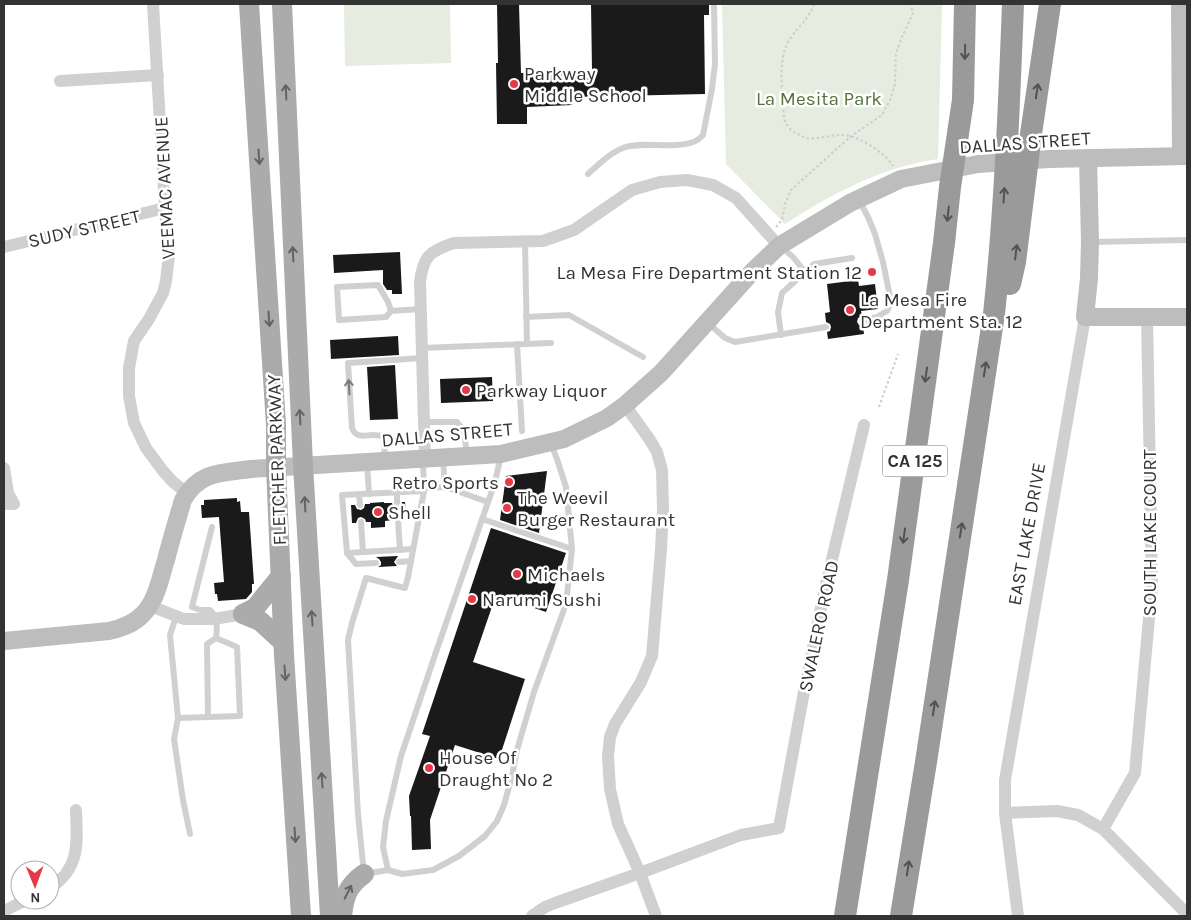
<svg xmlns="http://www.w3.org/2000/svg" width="1191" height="920" viewBox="0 0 1191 920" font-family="Karla,sans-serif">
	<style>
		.green { fill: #e6ecdf }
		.building { fill: #1a1a1a }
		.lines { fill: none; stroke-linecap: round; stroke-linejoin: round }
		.path { stroke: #cdcdcd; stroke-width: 2; stroke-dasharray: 2.5 2.5; stroke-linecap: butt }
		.lane { stroke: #d0d0d0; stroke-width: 6 }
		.street { stroke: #d0d0d0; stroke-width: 12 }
		.secondary { stroke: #bdbdbd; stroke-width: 18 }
		.primary { stroke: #ababab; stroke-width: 20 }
		.highway { stroke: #9a9a9a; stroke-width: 22 }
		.oneway { stroke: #525252 }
		.oneway2 { stroke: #636363 }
		.oneway3 { stroke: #7a7a7a }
		.poi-dot { fill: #e63946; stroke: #fff; stroke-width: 2 }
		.labels { text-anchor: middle; stroke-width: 5; stroke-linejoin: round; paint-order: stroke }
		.shield { fill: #fff; stroke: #707070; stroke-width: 1 }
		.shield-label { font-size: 18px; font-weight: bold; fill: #333 }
		.poi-label { font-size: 19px; fill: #333; stroke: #fff; text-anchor: start }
		.park-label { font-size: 19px; fill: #56703f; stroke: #fff }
		.street-label { font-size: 19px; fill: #333; stroke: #fff }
	</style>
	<rect width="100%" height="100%" fill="#fff"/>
	<g class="green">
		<polygon points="344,4 450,4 451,63 345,66"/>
		<path d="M 722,4 L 942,4 L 938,159 C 881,167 832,194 785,224 L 726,164 Z"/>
	</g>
	<g class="building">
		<polygon points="497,4 519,4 521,73 592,70 591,4 709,4 709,15 704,15 705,94 572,97 572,105 527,107 527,124 497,124 496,63 498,63"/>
		<polygon points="400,252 402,294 392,294 392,290 387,290 383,284 383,270 334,273 333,255"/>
		<polygon points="858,280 859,286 875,284 878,309 861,311 862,316 858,318 857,322 859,325 863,326 864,334 828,339 827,332 830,331 831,327 830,324 826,322 825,313 830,312 827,284"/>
		<polygon points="398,336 399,355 331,359 330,340"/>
		<polygon points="395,365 398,419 370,420 367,367"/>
		<polygon points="492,377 493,401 441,403 440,379"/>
		<polygon points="547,471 539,533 500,520 506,476"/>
		<polygon points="237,498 237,502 240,501 241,512 249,512 254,584 252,584 252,592 246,599 218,601 217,594 215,594 214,583 224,582 219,517 202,518 201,505 204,505 204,500"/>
		<polygon points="384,502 384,503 392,503 393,506 397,508 401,506 402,502 405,502 406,519 403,520 400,515 396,516 393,520 385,521 385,527 371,528 371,522 366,522 365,519 361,517 358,518 356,523 352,523 351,505 355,505 357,509 361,510 364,508 365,504 370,504 370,503"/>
		<polygon points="491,528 566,553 546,612 496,595 473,662 525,679 499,759 455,745 430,820 431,849 412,850 411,816 410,816 409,796 430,736 422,734"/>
		<polygon points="398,556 394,562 397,566 378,567 381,565 381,562 379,559 376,557"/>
	</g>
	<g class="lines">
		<g class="path">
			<path d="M 814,4 C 808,21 796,28 788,42 C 777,62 783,97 784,119 C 788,128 791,131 800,135 C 802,136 804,138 807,138 C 816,140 834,134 845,135 C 860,137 885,153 893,166"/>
			<polyline points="776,227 782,220 785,204 791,190 850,137 882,115 890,100 895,84 896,53 902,37 913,13 911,4"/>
			<polyline points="879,407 898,354"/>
		</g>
		<g class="lane">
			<path d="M 588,174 C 599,164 610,153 623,148 C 645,139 688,154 703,135 L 712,89 L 715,64 L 714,4"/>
			<polyline points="859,200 868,217 875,234 883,262 891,302 887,311 877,317 862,321"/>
			<polyline points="525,242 527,344"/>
			<polyline points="1091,242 1187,240"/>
			<polyline points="780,246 793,257 805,272"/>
			<polyline points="391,311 388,302 378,285 337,287 339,320 386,317 391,311 420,309"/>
			<polyline points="526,317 569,315 643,357"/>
			<polyline points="708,323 725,338 735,342 826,327"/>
			<polyline points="781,335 778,312 782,293 814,264 852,258"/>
			<polyline points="517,344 522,431"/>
			<polyline points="422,348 551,343"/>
			<polyline points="424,422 457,422 464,431 467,455"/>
			<path d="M 385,459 L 384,439 L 383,436 C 382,436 375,435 374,435 C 365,435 356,439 352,428 L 348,363 L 422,358"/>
			<polyline points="443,459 445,487"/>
			<polyline points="423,460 424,491 408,577 405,588 366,578 352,623 348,640 358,814 364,874 388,870 383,847 386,821 401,756 435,655 495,482 501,455"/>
			<polyline points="367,463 369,494"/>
			<polyline points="424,488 445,487 488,502"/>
			<polyline points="397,492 397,503"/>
			<polyline points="359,494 360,505"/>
			<polyline points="482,519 572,549"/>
			<polyline points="398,520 400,550"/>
			<polyline points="361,522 363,552"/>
			<polyline points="413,549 347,553 342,495 424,491"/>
			<polyline points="347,553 356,564 376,563"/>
			<polyline points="399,562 411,561"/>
			<polyline points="176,617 170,635 178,718 240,716 237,647 216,638"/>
			<path d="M 208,717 L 207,644 L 216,638 C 217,628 219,617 210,610 L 200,610 L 192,607 L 212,527"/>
			<polyline points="178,718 174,739 183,800 190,834"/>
			<polyline points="388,870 402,874 433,870 459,856 485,836 497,821 504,805 512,776 517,750 534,692 566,604 572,549 566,487 557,459 551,444"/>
		</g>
		<g class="street">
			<polyline points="153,4 165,208 169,255 166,281 163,293 149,319 134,341 129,368 129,396 134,423 146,448 163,471 173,482 187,493"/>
			<polyline points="60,81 158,75"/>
			<polyline points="4,247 165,208"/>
			<polyline points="625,405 650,440 657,452 662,470 663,508 661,550 652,656 641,682 615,724 610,737 608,756 610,789 618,824 640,873 656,916"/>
			<path d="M 425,458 L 420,282 C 423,256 430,251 454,243 L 543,241 L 574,230 L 632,190 L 660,182 L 687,180 L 713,185 L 736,198 L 779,246"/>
			<polyline points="4,468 8,493 14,504 4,504"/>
			<polyline points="150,606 184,619 214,619 243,614"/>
			<polyline points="1005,813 1057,811 1078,815 1103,829 1187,914"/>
			<polyline points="1103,829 1135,773 1152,585 1147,317"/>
			<path d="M 50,888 C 81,868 77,842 76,810"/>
			<polyline points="4,911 26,900"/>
			<polyline points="532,916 545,907 555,903 640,873 741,835 779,828 803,697 824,593 864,425"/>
			<polyline points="1018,916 1005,813 1005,780 1085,317"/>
		</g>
		<g class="secondary">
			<polyline points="1180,4 1181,156"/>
			<polyline points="1088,158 1090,242 1089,278 1085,317 1187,317"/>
			<path d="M 4,641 L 109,631 C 122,628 134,624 143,614 C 157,600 160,578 166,560 C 171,540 177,520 183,500 C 199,471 222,473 251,469 L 501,454 L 564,439 L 607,418 L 625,405 L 661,373 L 752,272 L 779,246 L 850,203 L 901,179 L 978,164 L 1049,159 L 1187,156"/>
		</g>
		<g class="primary">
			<polyline points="249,4 276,425 276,467 284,655 301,916"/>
			<polyline points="282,4 303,465 330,916"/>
			<polyline points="243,614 255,608 281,576"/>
			<polyline points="243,614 260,621 283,642"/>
			<path d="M 342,916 C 344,897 347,886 364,874"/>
		</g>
		<g class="highway">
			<polyline points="1010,284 1015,262 1031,134 1050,4"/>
			<polyline points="845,916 898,580 944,243 950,187 963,100 965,4"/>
			<path d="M 901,916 L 926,762 L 994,314 C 1005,211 1009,107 1013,4"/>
		</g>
	</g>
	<defs><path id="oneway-shaft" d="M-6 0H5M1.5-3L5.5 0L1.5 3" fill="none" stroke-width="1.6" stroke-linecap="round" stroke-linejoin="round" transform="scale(1.25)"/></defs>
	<g class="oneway">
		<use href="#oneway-shaft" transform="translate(965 52) rotate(91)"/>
		<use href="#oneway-shaft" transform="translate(1037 91) rotate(-81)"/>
		<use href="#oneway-shaft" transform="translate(1004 195) rotate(-86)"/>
		<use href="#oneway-shaft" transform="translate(948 214) rotate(96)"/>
		<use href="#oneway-shaft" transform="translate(1016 252) rotate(-83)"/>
		<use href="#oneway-shaft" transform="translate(985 369) rotate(-81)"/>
		<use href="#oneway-shaft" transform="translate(926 375) rotate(98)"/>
		<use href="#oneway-shaft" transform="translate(961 530) rotate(-81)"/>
		<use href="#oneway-shaft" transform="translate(904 536) rotate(98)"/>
		<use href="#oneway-shaft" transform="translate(934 708) rotate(-81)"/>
		<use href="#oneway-shaft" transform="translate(908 868) rotate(-81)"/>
	</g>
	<g class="oneway2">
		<use href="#oneway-shaft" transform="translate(286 92) rotate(-93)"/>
		<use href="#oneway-shaft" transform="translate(259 157) rotate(86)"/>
		<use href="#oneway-shaft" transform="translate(293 254) rotate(-93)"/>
		<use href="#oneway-shaft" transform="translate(269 319) rotate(86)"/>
		<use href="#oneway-shaft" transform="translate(300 417) rotate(-93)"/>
		<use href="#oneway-shaft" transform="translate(305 504) rotate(-93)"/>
		<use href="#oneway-shaft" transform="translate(312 618) rotate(-94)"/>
		<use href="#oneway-shaft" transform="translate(285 673) rotate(86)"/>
		<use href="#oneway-shaft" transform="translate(322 780) rotate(-94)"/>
		<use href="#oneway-shaft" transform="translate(295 835) rotate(86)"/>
		<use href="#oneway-shaft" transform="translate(348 892) rotate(-63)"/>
	</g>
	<use class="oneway3" href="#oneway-shaft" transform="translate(349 387) rotate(-93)"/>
	<g class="poi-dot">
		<circle cx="514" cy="84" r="5"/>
		<circle cx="872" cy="272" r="5"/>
		<circle cx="850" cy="310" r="5"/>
		<circle cx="466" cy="390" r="5"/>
		<circle cx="509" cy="482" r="5"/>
		<circle cx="507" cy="508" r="5"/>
		<circle cx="378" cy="512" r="5"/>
		<circle cx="517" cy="574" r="5"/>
		<circle cx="472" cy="599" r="5"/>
		<circle cx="429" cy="768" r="5"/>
	</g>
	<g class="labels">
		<rect class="shield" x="882.5" y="445.5" width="65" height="31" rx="4"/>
		<g class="shield-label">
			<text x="915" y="467">CA 125</text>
		</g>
		<g class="poi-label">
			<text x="524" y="80">Parkway<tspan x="524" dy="22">Middle School</tspan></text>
			<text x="862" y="279" text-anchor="end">La Mesa Fire Department Station 12</text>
			<text x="860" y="306">La Mesa Fire<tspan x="860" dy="22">Department Sta. 12</tspan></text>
			<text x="476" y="397">Parkway Liquor</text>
			<text x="499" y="489" text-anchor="end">Retro Sports</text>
			<text x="517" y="504">The Weevil<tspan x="517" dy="22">Burger Restaurant</tspan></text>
			<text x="388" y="519">Shell</text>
			<text x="527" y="581">Michaels</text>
			<text x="482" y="606">Narumi Sushi</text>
			<text x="439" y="764">House Of<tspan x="439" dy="22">Draught No 2</tspan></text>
		</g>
		<g class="park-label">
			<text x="819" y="105">La Mesita Park</text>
		</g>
		<g class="street-label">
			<text transform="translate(1025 142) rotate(-4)" y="7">DALLAS STREET</text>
			<text transform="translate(164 188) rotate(-93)" y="7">VEEMAC AVENUE</text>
			<text transform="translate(84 228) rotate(-13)" y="7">SUDY STREET</text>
			<text transform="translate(447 434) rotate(-5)" y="7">DALLAS STREET</text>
			<text transform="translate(276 460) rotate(-92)" y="7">FLETCHER PARKWAY</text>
			<text transform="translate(1149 533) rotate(-90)" y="7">SOUTH LAKE COURT</text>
			<text transform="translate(1026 534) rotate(-80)" y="7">EAST LAKE DRIVE</text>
			<text transform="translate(818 626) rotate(-78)" y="7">SWALERO ROAD</text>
		</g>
	</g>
	<rect width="1191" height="920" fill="none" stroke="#333333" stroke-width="10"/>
	<g transform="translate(35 885) rotate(179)"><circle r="24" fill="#ffffff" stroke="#adadad"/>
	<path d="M0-4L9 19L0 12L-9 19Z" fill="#e63946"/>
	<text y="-8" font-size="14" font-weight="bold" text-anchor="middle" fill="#333333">N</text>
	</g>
</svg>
